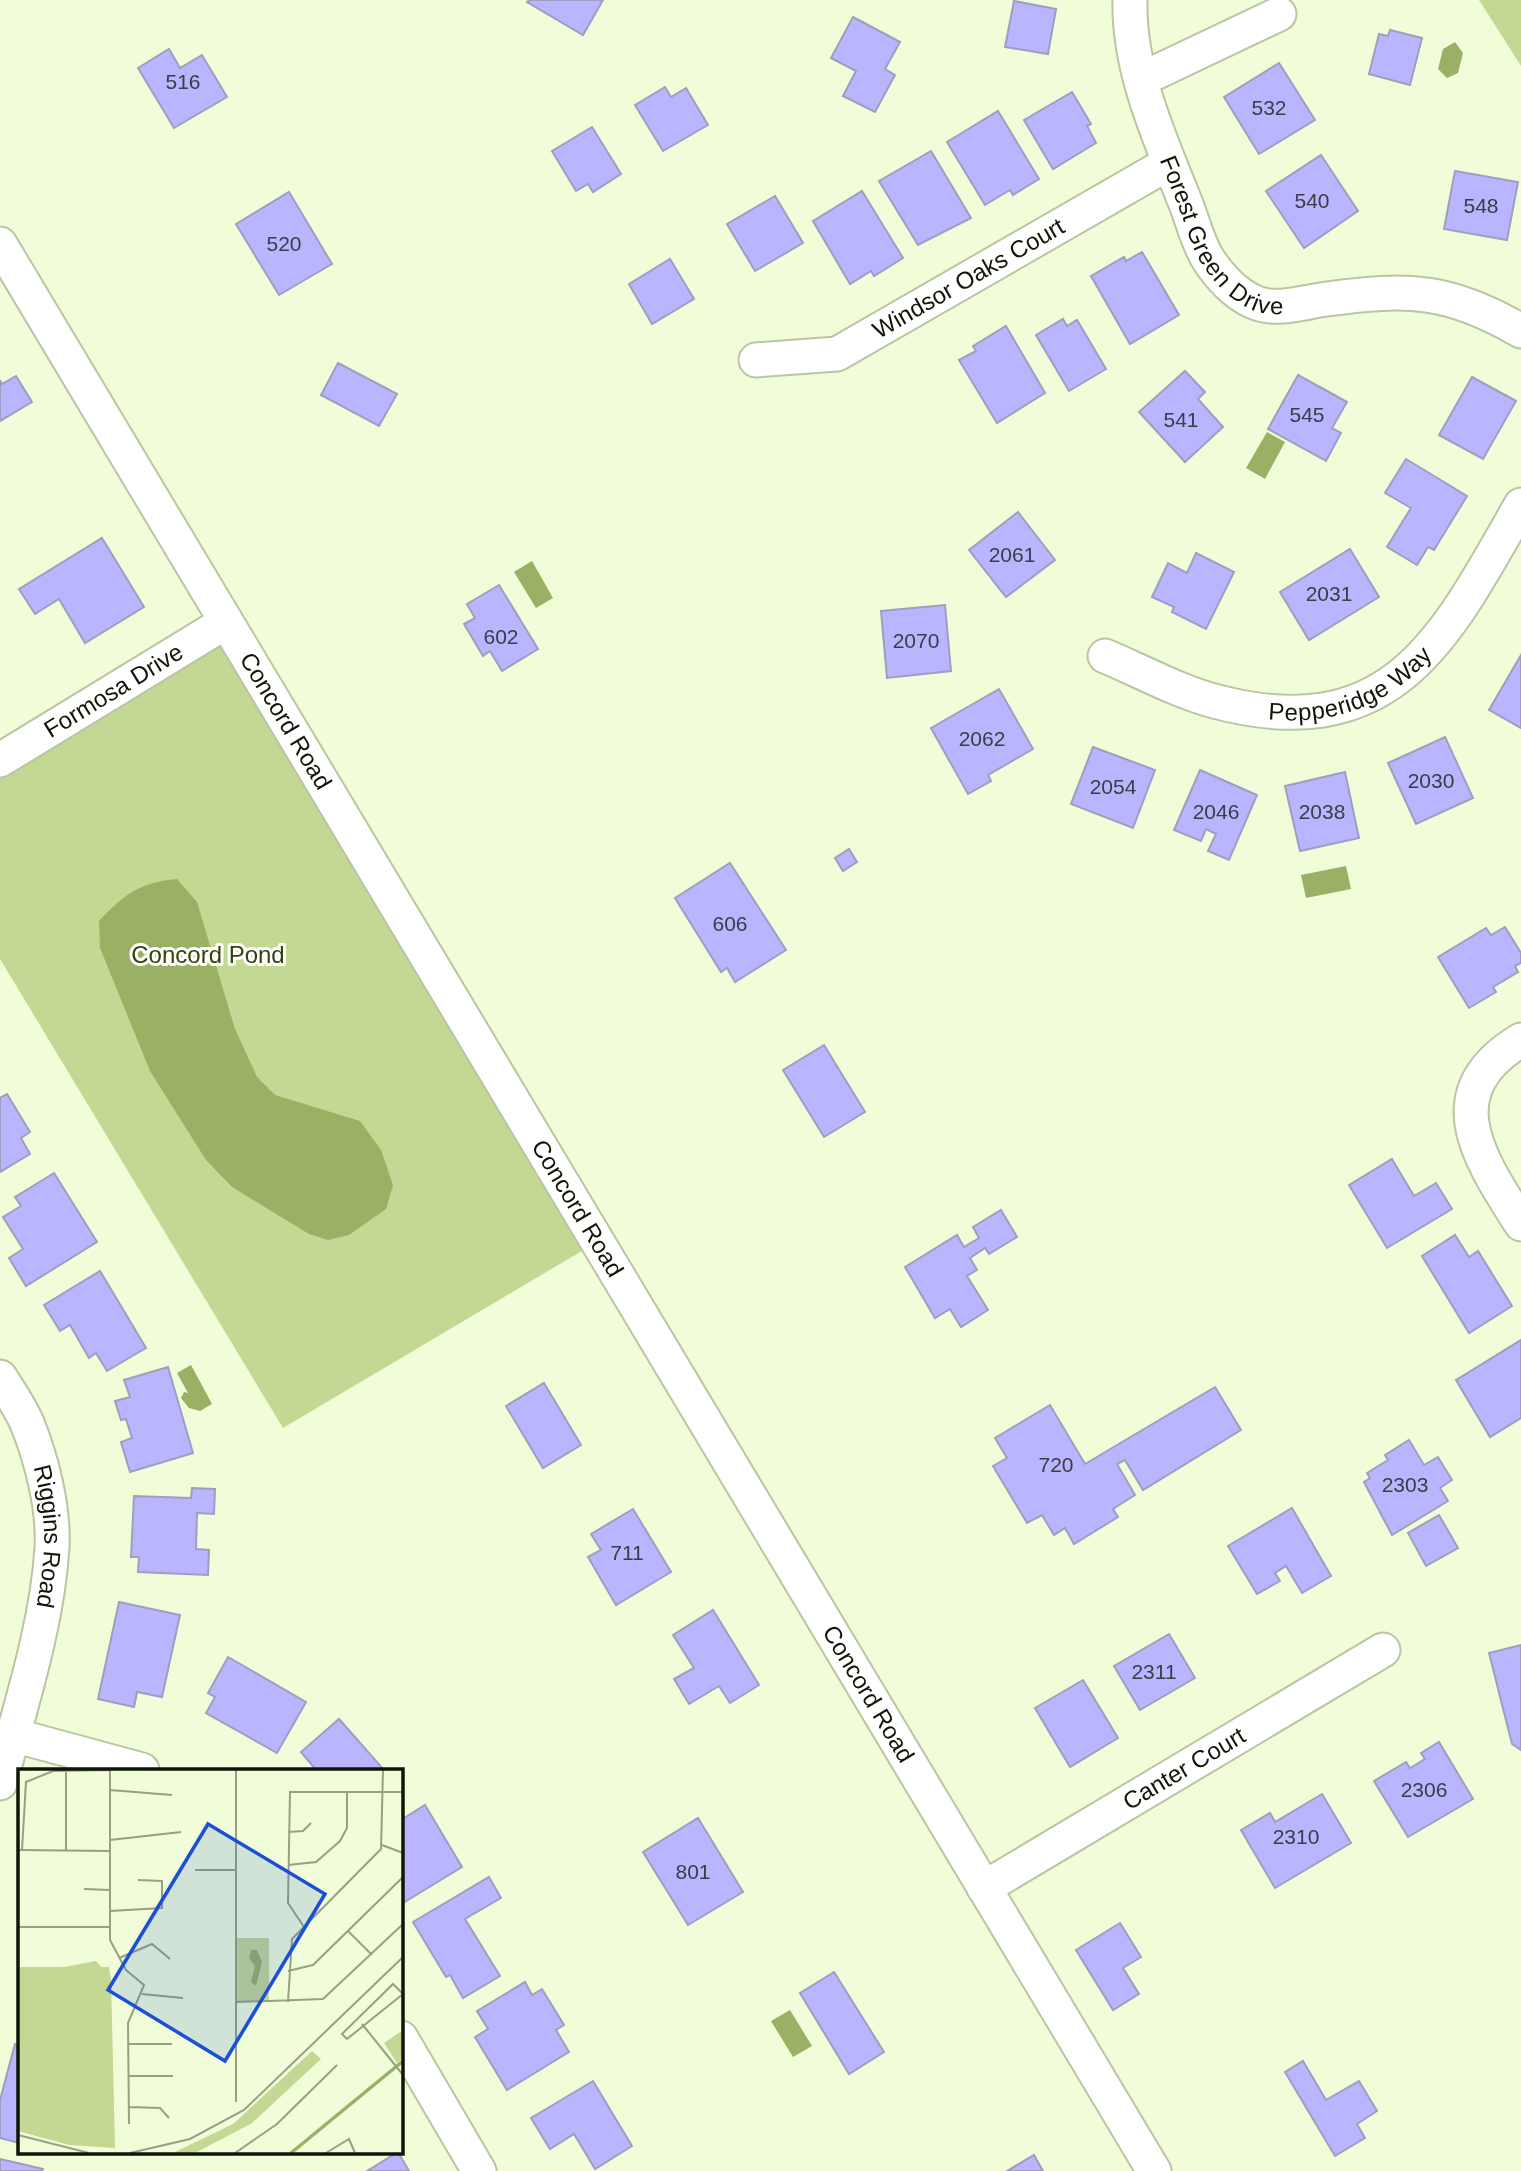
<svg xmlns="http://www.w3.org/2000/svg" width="1521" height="2171" viewBox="0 0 1521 2171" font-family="Helvetica,sans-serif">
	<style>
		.green { fill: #c3d893 }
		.water { fill: #9ab065 }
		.building { fill: #b9b5ff; stroke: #9f9ec0; stroke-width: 2 }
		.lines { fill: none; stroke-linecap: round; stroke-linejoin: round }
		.street-casing { stroke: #bac5a3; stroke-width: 37 }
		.street { stroke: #fff; stroke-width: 33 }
		.labels { text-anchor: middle; stroke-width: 6; stroke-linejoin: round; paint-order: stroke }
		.number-label { font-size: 21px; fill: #3b3d46 }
		.street-label { font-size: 24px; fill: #111508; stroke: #fff }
		.park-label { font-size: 24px; fill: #354309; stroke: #fff }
		.inset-river { fill: none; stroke: #9ab065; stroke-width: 3.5 }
		.inset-road { fill: none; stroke: #97a085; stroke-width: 2 }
		.view { fill: #1d4ed8; fill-opacity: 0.15; stroke: #1d4ed8; stroke-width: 3.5 }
		.inset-edge { fill: none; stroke: #111508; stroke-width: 3.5 }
	</style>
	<rect width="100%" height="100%" fill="#f1fdd8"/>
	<g class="green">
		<polygon points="1479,0 1521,0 1521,66"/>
		<polygon points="225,633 592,1245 283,1428 0,959 0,770"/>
	</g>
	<g class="water">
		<polygon points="1455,42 1463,53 1458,73 1447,78 1438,69 1443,49"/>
		<polygon points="1267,432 1285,442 1265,479 1246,468"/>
		<polygon points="532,561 553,598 536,608 514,572"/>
		<polygon points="1346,866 1351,889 1306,898 1301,875"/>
		<path d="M 177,879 L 197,902 L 235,1029 L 257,1077 L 275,1095 L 360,1121 L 381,1150 L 393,1185 L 386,1209 L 349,1235 L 328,1240 L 309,1234 L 232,1187 L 206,1160 L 150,1071 L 100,948 L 99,921 C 125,894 138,883 177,879 Z"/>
		<polygon points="191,1365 212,1404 200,1411 189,1408 181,1398 184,1392 188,1393 177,1373"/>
		<polygon points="790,2010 812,2046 793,2057 771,2021"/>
	</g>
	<g class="building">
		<polygon points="529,0 603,0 583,35 527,2"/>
		<polygon points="1014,1 1056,9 1048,54 1005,47"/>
		<polygon points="853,17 900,42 885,69 895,75 875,112 843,96 856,71 831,58"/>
		<polygon points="1390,30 1422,38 1410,85 1369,74 1379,34 1388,36"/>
		<polygon points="169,49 180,68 202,55 227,97 174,128 138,68"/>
		<polygon points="1279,63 1315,120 1259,154 1224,97"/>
		<polygon points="665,87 671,97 686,88 708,125 663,151 635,105"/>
		<polygon points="1072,92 1091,124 1087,126 1096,143 1053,169 1024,120"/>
		<polygon points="998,111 1039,179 1013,195 1010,190 985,205 947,142"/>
		<polygon points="592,127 621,174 593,192 588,184 576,191 552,151"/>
		<polygon points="931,151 971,218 918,245 879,181"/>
		<polygon points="1321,155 1358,211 1304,248 1266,191"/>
		<polygon points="1455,171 1518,182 1507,240 1444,229"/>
		<polygon points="862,191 903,258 874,276 871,271 850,284 813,221"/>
		<polygon points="289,192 332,264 279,295 236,224"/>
		<polygon points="775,196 803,243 755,271 727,224"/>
		<polygon points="1142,252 1179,315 1130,344 1091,276 1124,257 1126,261"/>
		<polygon points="670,259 694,299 652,324 629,284"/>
		<polygon points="1063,319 1067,326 1077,320 1106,369 1069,391 1036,335"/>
		<polygon points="1006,326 1045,393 997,423 959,360 976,351 973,346"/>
		<polygon points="338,363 397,394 379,426 321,395"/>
		<polygon points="1185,371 1205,392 1198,399 1223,427 1185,462 1139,412"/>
		<polygon points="1298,375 1347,402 1332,428 1341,433 1326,461 1268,429"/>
		<polygon points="16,376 32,402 0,421 0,380 2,384"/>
		<polygon points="1472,377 1516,401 1483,459 1439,435"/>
		<polygon points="1406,459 1467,496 1434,550 1428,547 1417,565 1387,547 1411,508 1385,493"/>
		<polygon points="1018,512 1055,560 1006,597 969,550"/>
		<polygon points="102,538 144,607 85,643 59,599 35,614 19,589"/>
		<polygon points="1350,549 1379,597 1309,640 1280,592"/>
		<polygon points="1196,553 1234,572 1206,629 1172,612 1174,607 1152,597 1168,563 1187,573"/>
		<polygon points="499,585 538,649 502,671 490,651 483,656 464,624 475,618 467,604"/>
		<polygon points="945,605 951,671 887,678 881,611"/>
		<polygon points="1521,655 1521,728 1489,710"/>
		<polygon points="999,689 1033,749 988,775 991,781 968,794 931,728"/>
		<polygon points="1445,737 1473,798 1416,824 1388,763"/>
		<polygon points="1093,747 1155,770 1133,828 1071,804"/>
		<polygon points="1200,770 1257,795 1229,860 1208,851 1216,834 1206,829 1201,841 1174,830"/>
		<polygon points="1345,772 1359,838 1300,851 1285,786"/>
		<polygon points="849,849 857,862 843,871 835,858"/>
		<polygon points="730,863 786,950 735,982 727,968 721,972 675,898"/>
		<polygon points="1505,927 1521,953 1521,963 1515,966 1518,972 1493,987 1496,992 1469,1008 1438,957 1486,928 1491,935"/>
		<polygon points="824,1045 865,1112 824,1137 783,1070"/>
		<polygon points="7,1094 30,1132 21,1138 30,1154 0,1172 0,1098"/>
		<polygon points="1392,1159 1414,1196 1436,1183 1452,1209 1387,1248 1349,1185"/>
		<polygon points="54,1173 97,1242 26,1286 9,1258 23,1249 3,1217 21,1206 15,1197"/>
		<polygon points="1001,1210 1017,1237 989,1254 985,1248 970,1258 977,1270 967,1276 988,1310 961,1327 950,1309 935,1318 905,1267 957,1235 964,1247 979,1238 973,1227"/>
		<polygon points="1455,1235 1469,1257 1478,1251 1512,1306 1469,1333 1422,1256"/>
		<polygon points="100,1271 146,1348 107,1371 96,1353 89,1358 70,1325 60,1331 44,1305"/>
		<polygon points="1521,1340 1521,1418 1490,1437 1456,1380"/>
		<polygon points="168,1367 193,1453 130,1472 121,1442 132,1438 126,1419 121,1420 115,1401 130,1397 124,1380"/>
		<polygon points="544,1383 581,1445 543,1468 506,1406"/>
		<polygon points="1215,1387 1241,1430 1143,1490 1125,1460 1117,1464 1135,1495 1113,1509 1118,1517 1074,1544 1065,1528 1054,1535 1042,1515 1027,1523 993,1466 1007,1458 995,1438 1050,1405 1085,1464"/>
		<polygon points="1409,1440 1424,1465 1438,1457 1452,1480 1440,1488 1448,1501 1392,1535 1364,1482 1370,1478 1367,1473 1388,1460 1385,1455"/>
		<polygon points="192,1488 215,1489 214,1514 197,1513 196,1549 209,1550 208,1575 138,1572 139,1557 131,1557 134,1496 191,1498"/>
		<polygon points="1292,1508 1331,1576 1302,1593 1286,1566 1275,1573 1280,1581 1257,1594 1228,1546"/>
		<polygon points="633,1509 671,1572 616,1605 588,1557 601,1550 591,1534"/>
		<polygon points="1439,1515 1458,1548 1426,1566 1408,1533"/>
		<polygon points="119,1602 180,1615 162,1697 137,1692 134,1707 98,1699"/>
		<polygon points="713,1610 759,1685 730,1703 719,1686 689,1704 674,1679 694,1668 673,1635"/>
		<polygon points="1169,1634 1195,1678 1140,1710 1114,1666"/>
		<polygon points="1521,1645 1521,1750 1512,1744 1489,1653"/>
		<polygon points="228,1657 306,1702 277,1753 206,1713 215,1697 208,1693"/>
		<polygon points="1083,1680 1118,1738 1070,1767 1035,1708"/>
		<polygon points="339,1719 384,1770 316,1770 301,1752"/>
		<polygon points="1439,1742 1473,1799 1408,1837 1374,1781 1406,1762 1410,1768 1425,1759 1421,1753"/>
		<polygon points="1322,1794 1351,1843 1275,1888 1241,1830 1270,1813 1275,1822"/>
		<polygon points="425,1805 462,1867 403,1903 401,1820"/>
		<polygon points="698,1818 743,1892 688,1925 643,1852"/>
		<polygon points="489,1877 501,1898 465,1919 500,1976 463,1998 450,1975 446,1977 413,1922"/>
		<polygon points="1120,1923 1141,1957 1123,1968 1139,1994 1113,2010 1076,1950"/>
		<polygon points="834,1972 884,2052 849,2074 800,1993"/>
		<polygon points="525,1982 532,1995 542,1989 564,2025 556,2030 569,2052 507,2090 475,2037 488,2029 477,2011"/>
		<polygon points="15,2044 19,2046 19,2143 0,2138 0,2100"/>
		<polygon points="1303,2061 1326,2100 1359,2081 1377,2111 1357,2124 1365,2138 1335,2156 1285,2072"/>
		<polygon points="593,2081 632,2146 595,2169 574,2134 550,2149 531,2118"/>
		<polygon points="398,2152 409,2171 367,2171"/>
		<polygon points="1034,2155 1043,2171 1007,2171"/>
		<polygon points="0,2159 43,2169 42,2171 0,2171"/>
	</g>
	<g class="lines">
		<g class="street-casing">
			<g id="street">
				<path id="s1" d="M 1130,0 C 1128,70 1161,141 1186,204 C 1193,222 1198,243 1208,259 C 1218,275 1235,294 1254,302 C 1276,312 1304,302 1327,299 C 1408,288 1449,289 1521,331"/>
				<polyline points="1142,79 1279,14"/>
				<path id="s2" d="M 0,244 L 1154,2171"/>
				<path id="s3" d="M 756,360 L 837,354 L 1169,163"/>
				<path id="s4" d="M 1105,656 C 1141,671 1177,691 1214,701 C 1393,749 1445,638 1521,505"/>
				<path id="s5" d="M 0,760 L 226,622"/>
				<path d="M 1521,1040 C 1433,1093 1480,1159 1521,1224"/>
				<path id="s6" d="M 0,1377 C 9,1391 20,1407 27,1423 C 42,1460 54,1508 52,1548 C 47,1627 20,1707 0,1783"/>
				<polyline points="13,1735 142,1770"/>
				<path id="s7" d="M 984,1888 L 1383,1650"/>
				<polyline points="401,2038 479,2171"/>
			</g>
		</g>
		<use href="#street" class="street"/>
	</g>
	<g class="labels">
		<g class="number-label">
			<text x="183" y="89">516</text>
			<text x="1269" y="115">532</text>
			<text x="1312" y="208">540</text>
			<text x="1481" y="213">548</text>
			<text x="284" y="251">520</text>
			<text x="1307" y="422">545</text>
			<text x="1181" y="427">541</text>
			<text x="1012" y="562">2061</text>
			<text x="1329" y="601">2031</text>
			<text x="501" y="644">602</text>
			<text x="916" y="648">2070</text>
			<text x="982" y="746">2062</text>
			<text x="1431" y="788">2030</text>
			<text x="1113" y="794">2054</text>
			<text x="1216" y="819">2046</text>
			<text x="1322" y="819">2038</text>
			<text x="730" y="931">606</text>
			<text x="1056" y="1472">720</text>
			<text x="1405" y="1492">2303</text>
			<text x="627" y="1560">711</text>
			<text x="1154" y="1679">2311</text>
			<text x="1424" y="1797">2306</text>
			<text x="1296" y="1844">2310</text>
			<text x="693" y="1879">801</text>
		</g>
		<g class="street-label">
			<text dy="8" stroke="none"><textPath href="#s1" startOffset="264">Forest Green Drive</textPath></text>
			<text dy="8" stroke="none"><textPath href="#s3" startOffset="233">Windsor Oaks Court</textPath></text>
			<text dy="8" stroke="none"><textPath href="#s4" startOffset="262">Pepperidge Way</textPath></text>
			<text dy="8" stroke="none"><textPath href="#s5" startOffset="133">Formosa Drive</textPath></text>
			<text dy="8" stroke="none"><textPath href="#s2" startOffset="556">Concord Road</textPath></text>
			<text dy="8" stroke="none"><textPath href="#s2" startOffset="1124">Concord Road</textPath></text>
			<text dy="8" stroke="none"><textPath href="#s6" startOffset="170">Riggins Road</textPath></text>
			<text dy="8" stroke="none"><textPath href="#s2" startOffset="1690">Concord Road</textPath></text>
			<text dy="8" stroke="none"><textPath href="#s7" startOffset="233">Canter Court</textPath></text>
		</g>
		<g class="park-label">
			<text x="208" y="963">Concord Pond</text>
		</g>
	</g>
	<g transform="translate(18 1769)">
		<rect width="385" height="385" fill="#f1fdd8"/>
		<path d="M 219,169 L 251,169 L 251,232 L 219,233 ZM 78,192 L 83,198 L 91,198 L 93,211 L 97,379 L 51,376 L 0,362 L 0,198 L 46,198 ZM 385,261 L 385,289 L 379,294 L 366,274 ZM 294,282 L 303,290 L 234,354 L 177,384 L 155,384 L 215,355 Z" fill="#c3d893"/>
		<path d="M 233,181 L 239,181 L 244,193 L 238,217 L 233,213 L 237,197 L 231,189 Z" fill="#9ab065"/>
		<path class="inset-river" d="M 273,384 L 385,292"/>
		<path class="inset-road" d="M 92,21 L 154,26M 270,63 L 285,62 L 293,54M 92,71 L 163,63M 364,76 L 385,84M 0,81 L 92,82M 4,81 L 8,13 L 35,2 L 92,1 L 92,171 L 108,201 L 126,216 L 110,254 L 111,355M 48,81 L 48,1M 270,96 L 298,93 L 322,72 L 329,59 L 329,22M 177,101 L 218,101M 66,120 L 92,121M 92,142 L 144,139 L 144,112 L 120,111M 0,158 L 92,158M 286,158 L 270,134 L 272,23 L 385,23M 330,162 L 354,186M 101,189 L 134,175 L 152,190M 270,202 L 295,196 L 385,108M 375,215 L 385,225 L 329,270 L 324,265 ZM 124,225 L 165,229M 218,233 L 305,230 L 385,155M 270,233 L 274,170 L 363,80 L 365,1M 344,255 L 385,306M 111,275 L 154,275M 111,307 L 155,307M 218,333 L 218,1M 111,338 L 142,339 L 151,349M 0,366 L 71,384M 112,384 L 172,370 L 226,341 L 385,188M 217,384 L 259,355 L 319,296M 308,384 L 331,370 L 337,384"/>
		<path class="view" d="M 190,55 L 307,125 L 207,292 L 90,221 Z"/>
		<rect width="385" height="385" class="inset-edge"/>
	</g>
</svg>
